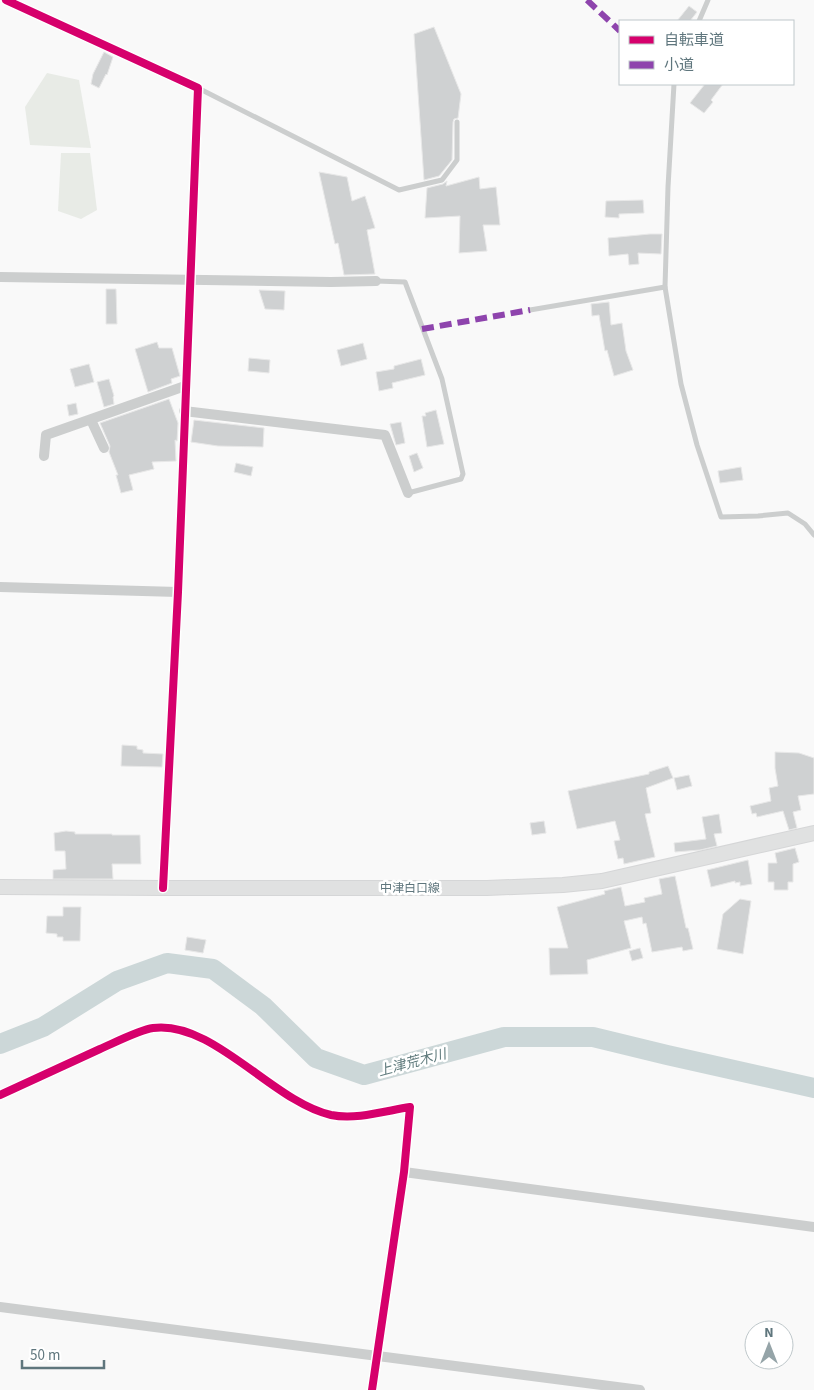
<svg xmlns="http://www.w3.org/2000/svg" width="814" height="1390" viewBox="0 0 814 1390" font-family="'Source Sans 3','Noto Sans JP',sans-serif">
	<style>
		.green { fill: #e8ebe6 }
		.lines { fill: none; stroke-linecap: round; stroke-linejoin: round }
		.river { stroke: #ccd7d8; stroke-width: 20 }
		.building { fill: #cfd1d2; stroke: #e8e8e8 }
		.secondary-casing { stroke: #d5d6d7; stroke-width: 16 }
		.service { stroke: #cccece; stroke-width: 5 }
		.minor { stroke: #cccece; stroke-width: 10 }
		.secondary { stroke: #e0e1e1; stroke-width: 14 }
		.quiet { stroke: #8e44ad; stroke-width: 6; stroke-dasharray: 12 6; stroke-linecap: butt }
		.cycleway-casing { stroke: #fff; stroke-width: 11 }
		.cycleway { stroke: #d6006c; stroke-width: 8 }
		.labels { text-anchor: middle; stroke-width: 5; stroke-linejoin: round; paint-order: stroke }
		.street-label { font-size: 12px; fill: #5f767d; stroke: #fff }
		.water-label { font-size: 14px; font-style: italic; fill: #5f7a7c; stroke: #fff }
	</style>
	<rect width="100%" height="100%" fill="#f9f9f9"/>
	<g class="green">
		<polygon points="47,73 79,80 91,148 30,145 25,107"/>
		<polygon points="61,153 90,153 97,210 81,219 58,211"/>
	</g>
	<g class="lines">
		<polyline class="river" points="0,1044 43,1027 117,981 167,963 213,969 263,1006 316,1058 364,1075 504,1037 593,1037 667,1055 814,1088"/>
	</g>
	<g class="building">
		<polygon points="689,6 697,12 690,21 677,21"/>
		<polygon points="434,27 461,94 458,118 454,119 453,122 452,160 439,176 424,180 414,34"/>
		<polygon points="104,52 113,57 107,75 106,74 99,88 91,84 93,74"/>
		<polygon points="705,84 723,84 711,100 713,102 704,113 690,103"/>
		<polygon points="319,172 347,177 352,201 365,196 375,228 367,230 375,274 344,275 338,243 335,244"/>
		<polygon points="479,177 480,189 496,187 500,225 483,225 487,251 459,253 460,216 425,218 427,188 443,184 447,181 446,186"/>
		<polygon points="643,200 644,213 619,214 619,218 605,217 606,201"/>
		<polygon points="650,234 662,234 661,254 638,253 639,264 629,265 628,254 609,256 608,238"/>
		<polygon points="106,289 116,289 117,324 106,324"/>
		<polygon points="259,290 285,291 284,310 265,309"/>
		<polygon points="609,302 611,325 622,323 626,351 633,370 614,376 607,350 605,351 599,315 592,316 591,304"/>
		<polygon points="157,342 159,348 172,348 180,376 171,379 172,383 148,392 135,349"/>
		<polygon points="363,343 367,359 341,366 337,350"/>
		<polygon points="249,358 270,360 269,373 248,371"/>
		<polygon points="421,359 425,375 392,383 393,388 379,391 376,372 394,369 394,366"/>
		<polygon points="89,364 94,382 75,387 70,369"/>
		<polygon points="109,379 114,396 113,397 114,404 104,407 97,382"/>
		<polygon points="169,399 178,423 177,441 175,440 176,461 152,462 154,469 129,475 133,490 121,493 116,475 118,475 109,452 110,446 100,423"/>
		<polygon points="76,403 78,414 69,416 67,405"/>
		<polygon points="436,410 444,444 427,447 422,416 426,416 425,413"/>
		<polygon points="194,420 264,428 263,447 218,446 191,442"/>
		<polygon points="401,422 405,443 396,445 390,424"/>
		<polygon points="417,453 423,468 414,472 409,456"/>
		<polygon points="236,463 253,467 251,476 234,472"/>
		<polygon points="741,467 743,480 720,483 718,471"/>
		<polygon points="122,745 137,746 137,749 143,750 143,753 163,754 162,767 121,766"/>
		<polygon points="775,752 799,753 814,758 814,794 798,796 801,810 793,812 797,828 789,830 783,811 757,817 756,813 752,814 750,806 771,801 769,788 778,786 775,768"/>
		<polygon points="668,766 673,778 646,788 651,813 645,814 655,857 624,864 623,858 618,859 614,841 620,840 615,821 577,829 568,791 649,774 649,772"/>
		<polygon points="689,775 692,786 677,790 674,778"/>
		<polygon points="719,814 722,833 714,834 717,846 700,850 675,852 674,843 706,839 702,817"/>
		<polygon points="544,821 546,833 532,835 530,823"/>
		<polygon points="66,831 75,832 75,834 112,834 112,835 140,835 141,864 112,864 113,879 53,879 53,870 66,869 65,851 55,851 54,833"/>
		<polygon points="795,848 799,862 793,864 793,882 788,882 788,890 774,890 774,882 768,882 768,863 777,863 775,853"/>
		<polygon points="748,860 752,884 740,886 740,882 735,883 735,881 711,887 707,870"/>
		<polygon points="675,876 686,928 688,928 693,949 683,951 682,947 652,952 646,923 643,924 642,917 624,921 631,948 587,960 588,974 550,975 549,948 568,948 557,907 605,894 604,891 621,887 625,906 645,902 644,898 662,894 659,879"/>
		<polygon points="740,899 751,901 743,954 717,949 723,914"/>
		<polygon points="63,907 81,907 80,941 63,941 63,937 57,937 57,934 46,933 47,916 63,916"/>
		<polygon points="187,937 206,940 203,953 185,950"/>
		<polygon points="640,948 643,958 632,961 629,951"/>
	</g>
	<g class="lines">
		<g class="secondary-casing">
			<polyline id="secondary" points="0,887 163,888 487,888 563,885 602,881 814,833"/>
		</g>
		<g class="service">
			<polyline points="699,21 708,0"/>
			<polyline points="674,84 668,187 665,287 681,384 697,445 721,517 758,516 788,513 805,524 814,535"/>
			<polyline points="198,88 399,190 442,180 457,160 457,122"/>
			<polyline points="376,281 405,282 442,379 463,474 461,479 408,493"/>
			<polyline points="530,310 665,287"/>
		</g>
		<g class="minor">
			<polyline points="6,0 198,88 178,592 163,888"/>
			<polyline points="0,277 331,282 376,281"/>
			<polyline points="184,411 385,435 408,493"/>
			<polyline points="91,420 104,448"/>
			<polyline points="44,456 46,435 185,386"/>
			<polyline points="0,587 178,592"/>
			<path d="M 0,1095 C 33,1080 67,1064 100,1049 C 114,1043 139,1030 153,1028 C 213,1020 273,1102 331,1115 C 356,1120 385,1111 410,1107 L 404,1172 L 372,1390"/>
			<polyline points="404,1172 814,1227"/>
			<polyline points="0,1307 640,1390"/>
		</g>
		<use href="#secondary" class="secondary"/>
		<g class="quiet">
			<polyline points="587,0 620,31"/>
			<polyline points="422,329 530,310"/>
		</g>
		<g class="cycleway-casing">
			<g id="cycleway">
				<polyline points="6,0 198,88 178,592 163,888"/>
				<path d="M 0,1095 C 33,1080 67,1064 100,1049 C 114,1043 139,1030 153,1028 C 213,1020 273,1102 331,1115 C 356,1120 385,1111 410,1107 L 404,1172 L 372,1390"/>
			</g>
		</g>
		<use href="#cycleway" class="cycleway"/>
	</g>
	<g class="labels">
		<g class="street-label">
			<text x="410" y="892">中津白口線</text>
		</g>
		<g class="water-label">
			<text transform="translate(412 1062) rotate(-15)" y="5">上津荒木川</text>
		</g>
	</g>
	<rect x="619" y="20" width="175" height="65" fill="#ffffff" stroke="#bfc8cb"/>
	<rect x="629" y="36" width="25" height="8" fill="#d6006c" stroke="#bfc8cb"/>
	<text x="664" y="45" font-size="15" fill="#5f767d">自転車道</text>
	<rect x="629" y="61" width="25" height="8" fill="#8e44ad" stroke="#bfc8cb"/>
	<text x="664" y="70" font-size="15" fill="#5f767d">小道</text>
	<g transform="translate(769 1345)"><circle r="24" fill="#ffffff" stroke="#bfc8cb"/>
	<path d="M0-4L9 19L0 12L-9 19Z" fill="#95a4a8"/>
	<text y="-8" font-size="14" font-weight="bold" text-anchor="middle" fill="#5f767d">N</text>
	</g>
	<path d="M22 1360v8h82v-8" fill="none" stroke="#5f767d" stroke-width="2.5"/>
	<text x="30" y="1360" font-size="15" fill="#5f767d" stroke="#ffffff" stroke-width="4" paint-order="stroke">50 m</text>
</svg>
